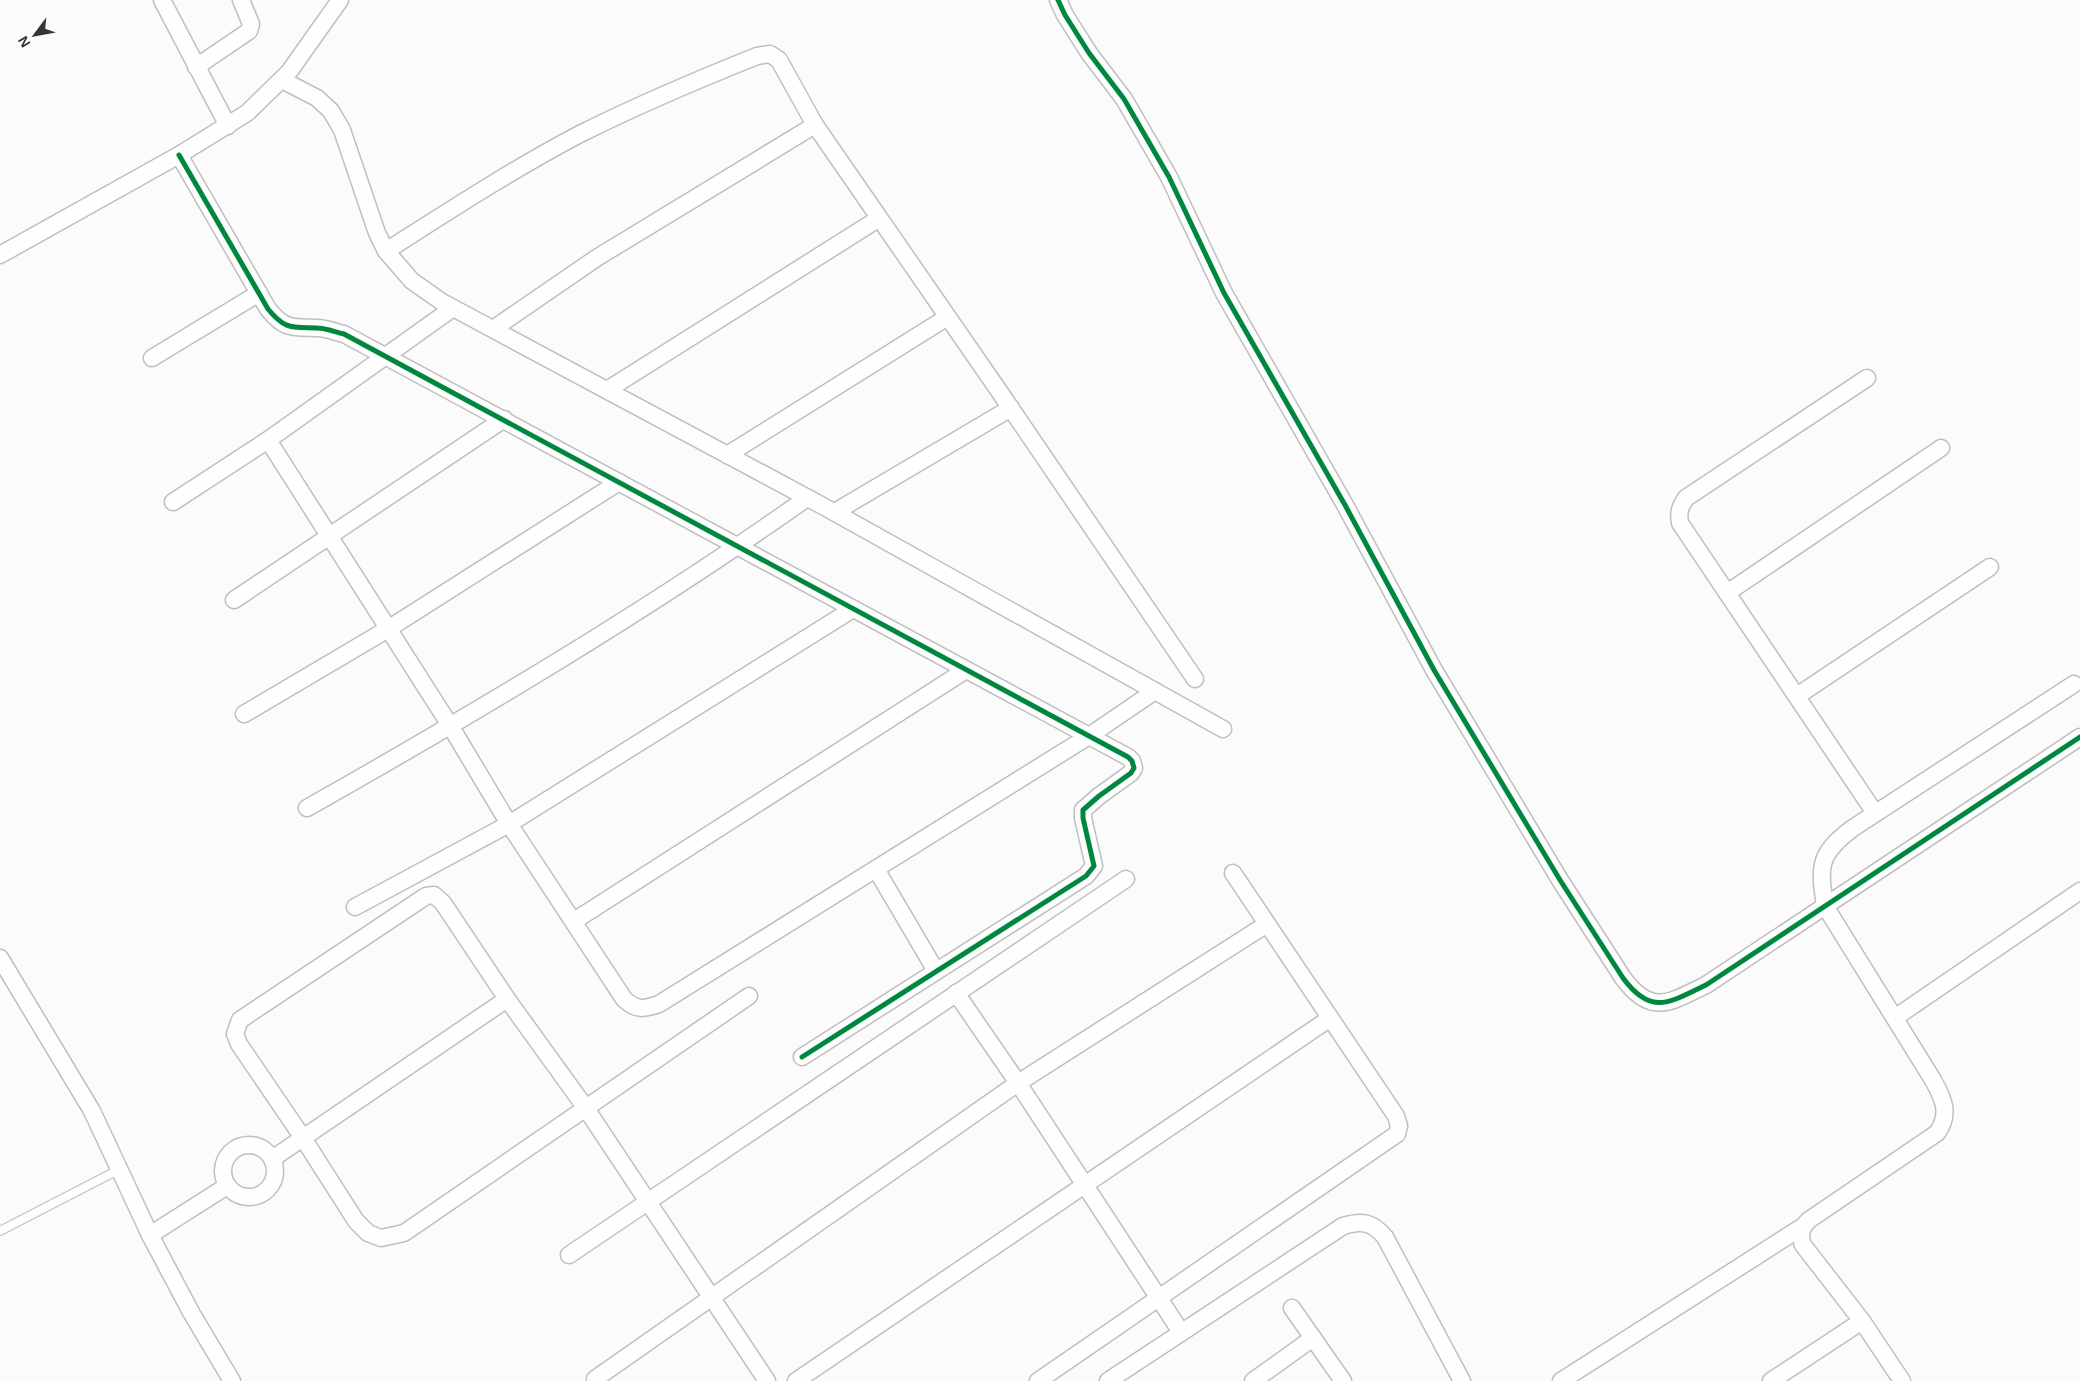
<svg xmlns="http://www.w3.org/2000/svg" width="2080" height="1381" viewBox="0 0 2080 1381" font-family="Helvetica,sans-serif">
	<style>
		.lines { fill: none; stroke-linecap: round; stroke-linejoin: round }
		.lane-casing { stroke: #bfbfc0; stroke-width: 10 }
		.street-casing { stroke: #bfbfc0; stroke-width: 19 }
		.lane { stroke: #fefefe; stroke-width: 8 }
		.street { stroke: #fefefe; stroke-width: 16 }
		.cycleway-casing { stroke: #fafbfc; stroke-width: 8 }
		.cycleway { stroke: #00873e; stroke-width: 5 }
	</style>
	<rect width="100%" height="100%" fill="#fbfbfb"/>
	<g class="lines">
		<g class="lane-casing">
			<polyline id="lane" points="0,1231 120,1169"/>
		</g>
		<g class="street-casing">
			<g id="street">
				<polyline points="162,0 228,126"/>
				<path d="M 1058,0 L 1065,15 L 1089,53 L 1124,99 L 1169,177 L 1224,293 L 1345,505 L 1434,670 L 1560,880 L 1623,978 C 1651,1016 1669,1003 1706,985 L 2080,737"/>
				<polyline points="196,67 249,31 251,24 241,0"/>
				<polyline points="282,80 317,98 331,111 342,130 377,233 386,251 412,281 442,302 821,505 1223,729"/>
				<path d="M 179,155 L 268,309 C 285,330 292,327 317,328 C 326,328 335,332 344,334 L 1128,757 L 1132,761 L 1134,768 L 1131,773 L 1099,796 L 1083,810 L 1083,818 L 1094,866 L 1086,876 L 802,1057"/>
				<path d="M 386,251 C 449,211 513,169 580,134 C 638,105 697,80 757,56 L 770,54 L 779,60 L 815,125 L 999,391 L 1195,679"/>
				<polyline points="0,255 179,155 247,113 289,72 340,0"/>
				<polyline points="493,329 598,257 815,125"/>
				<polyline points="152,358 259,293"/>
				<path d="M 1867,378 L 1686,498 C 1680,507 1678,512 1680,523 L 1875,813"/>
				<polyline points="607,390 878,219"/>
				<path d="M 268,440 L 451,727 L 509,824 L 624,999 C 637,1011 644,1009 659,1004 L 1089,736 L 1155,691"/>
				<polyline points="727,455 946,318"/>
				<polyline points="173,502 268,440 453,308"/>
				<polyline points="835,512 1011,408"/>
				<polyline points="1727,593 1941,448"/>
				<polyline points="234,600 504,419"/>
				<polyline points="1797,696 1990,567"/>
				<polyline points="244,714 388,629 619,482"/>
				<path d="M 307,808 C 477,712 647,611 807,498"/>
				<polyline points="876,869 936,971"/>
				<polyline points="355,907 509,824 853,609"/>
				<polyline points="574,921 966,670"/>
				<polyline points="0,958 92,1111 150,1235 192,1314 232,1381"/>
				<polyline points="956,993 1018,1083 1181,1332"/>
				<polyline points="749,996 404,1233 381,1238 368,1233 356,1221 303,1138 239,1044 235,1034 240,1020 426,896 434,895 443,903 507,999 585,1107 767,1381"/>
				<polyline points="1896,1017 2080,891"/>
				<circle cx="249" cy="1171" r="26"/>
				<polyline points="272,1159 507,999"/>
				<polyline points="150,1235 227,1186"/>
				<polyline points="569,1255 1126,879"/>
				<polyline points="1292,1308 1343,1381"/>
				<polyline points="595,1379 1018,1083 1267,924"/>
				<polyline points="796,1381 1329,1019"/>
				<polyline points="1038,1381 1397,1134 1399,1126 1396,1116 1233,873"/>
				<path d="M 1108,1381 L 1343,1226 C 1362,1220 1372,1222 1385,1237 L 1462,1381"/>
				<polyline points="1253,1381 1313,1338"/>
				<polyline points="1561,1381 1802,1227"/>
				<polyline points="1771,1381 1862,1321"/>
				<path d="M 1902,1381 L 1862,1321 L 1803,1245 C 1799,1234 1801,1228 1809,1220 L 1937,1133 C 1951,1114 1943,1098 1933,1080 L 1825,906 C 1819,866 1818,854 1853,828 L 2074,684"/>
			</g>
		</g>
		<use href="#lane" class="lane"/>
		<use href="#street" class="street"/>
		<g class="cycleway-casing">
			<g id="cycleway">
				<path d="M 1058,0 L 1065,15 L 1089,53 L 1124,99 L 1169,177 L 1224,293 L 1345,505 L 1434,670 L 1560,880 L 1623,978 C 1651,1016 1669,1003 1706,985 L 2080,737"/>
				<path d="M 179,155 L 268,309 C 285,330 292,327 317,328 C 326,328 335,332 344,334 L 1128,757 L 1132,761 L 1134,768 L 1131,773 L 1099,796 L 1083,810 L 1083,818 L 1094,866 L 1086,876 L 802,1057"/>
			</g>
		</g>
		<use href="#cycleway" class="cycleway"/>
	</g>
	<g transform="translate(35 35) rotate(238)" stroke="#fafbfc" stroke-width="4" paint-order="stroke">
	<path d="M0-4L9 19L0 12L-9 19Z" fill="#353536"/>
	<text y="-8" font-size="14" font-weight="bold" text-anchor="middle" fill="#353536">N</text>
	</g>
</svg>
